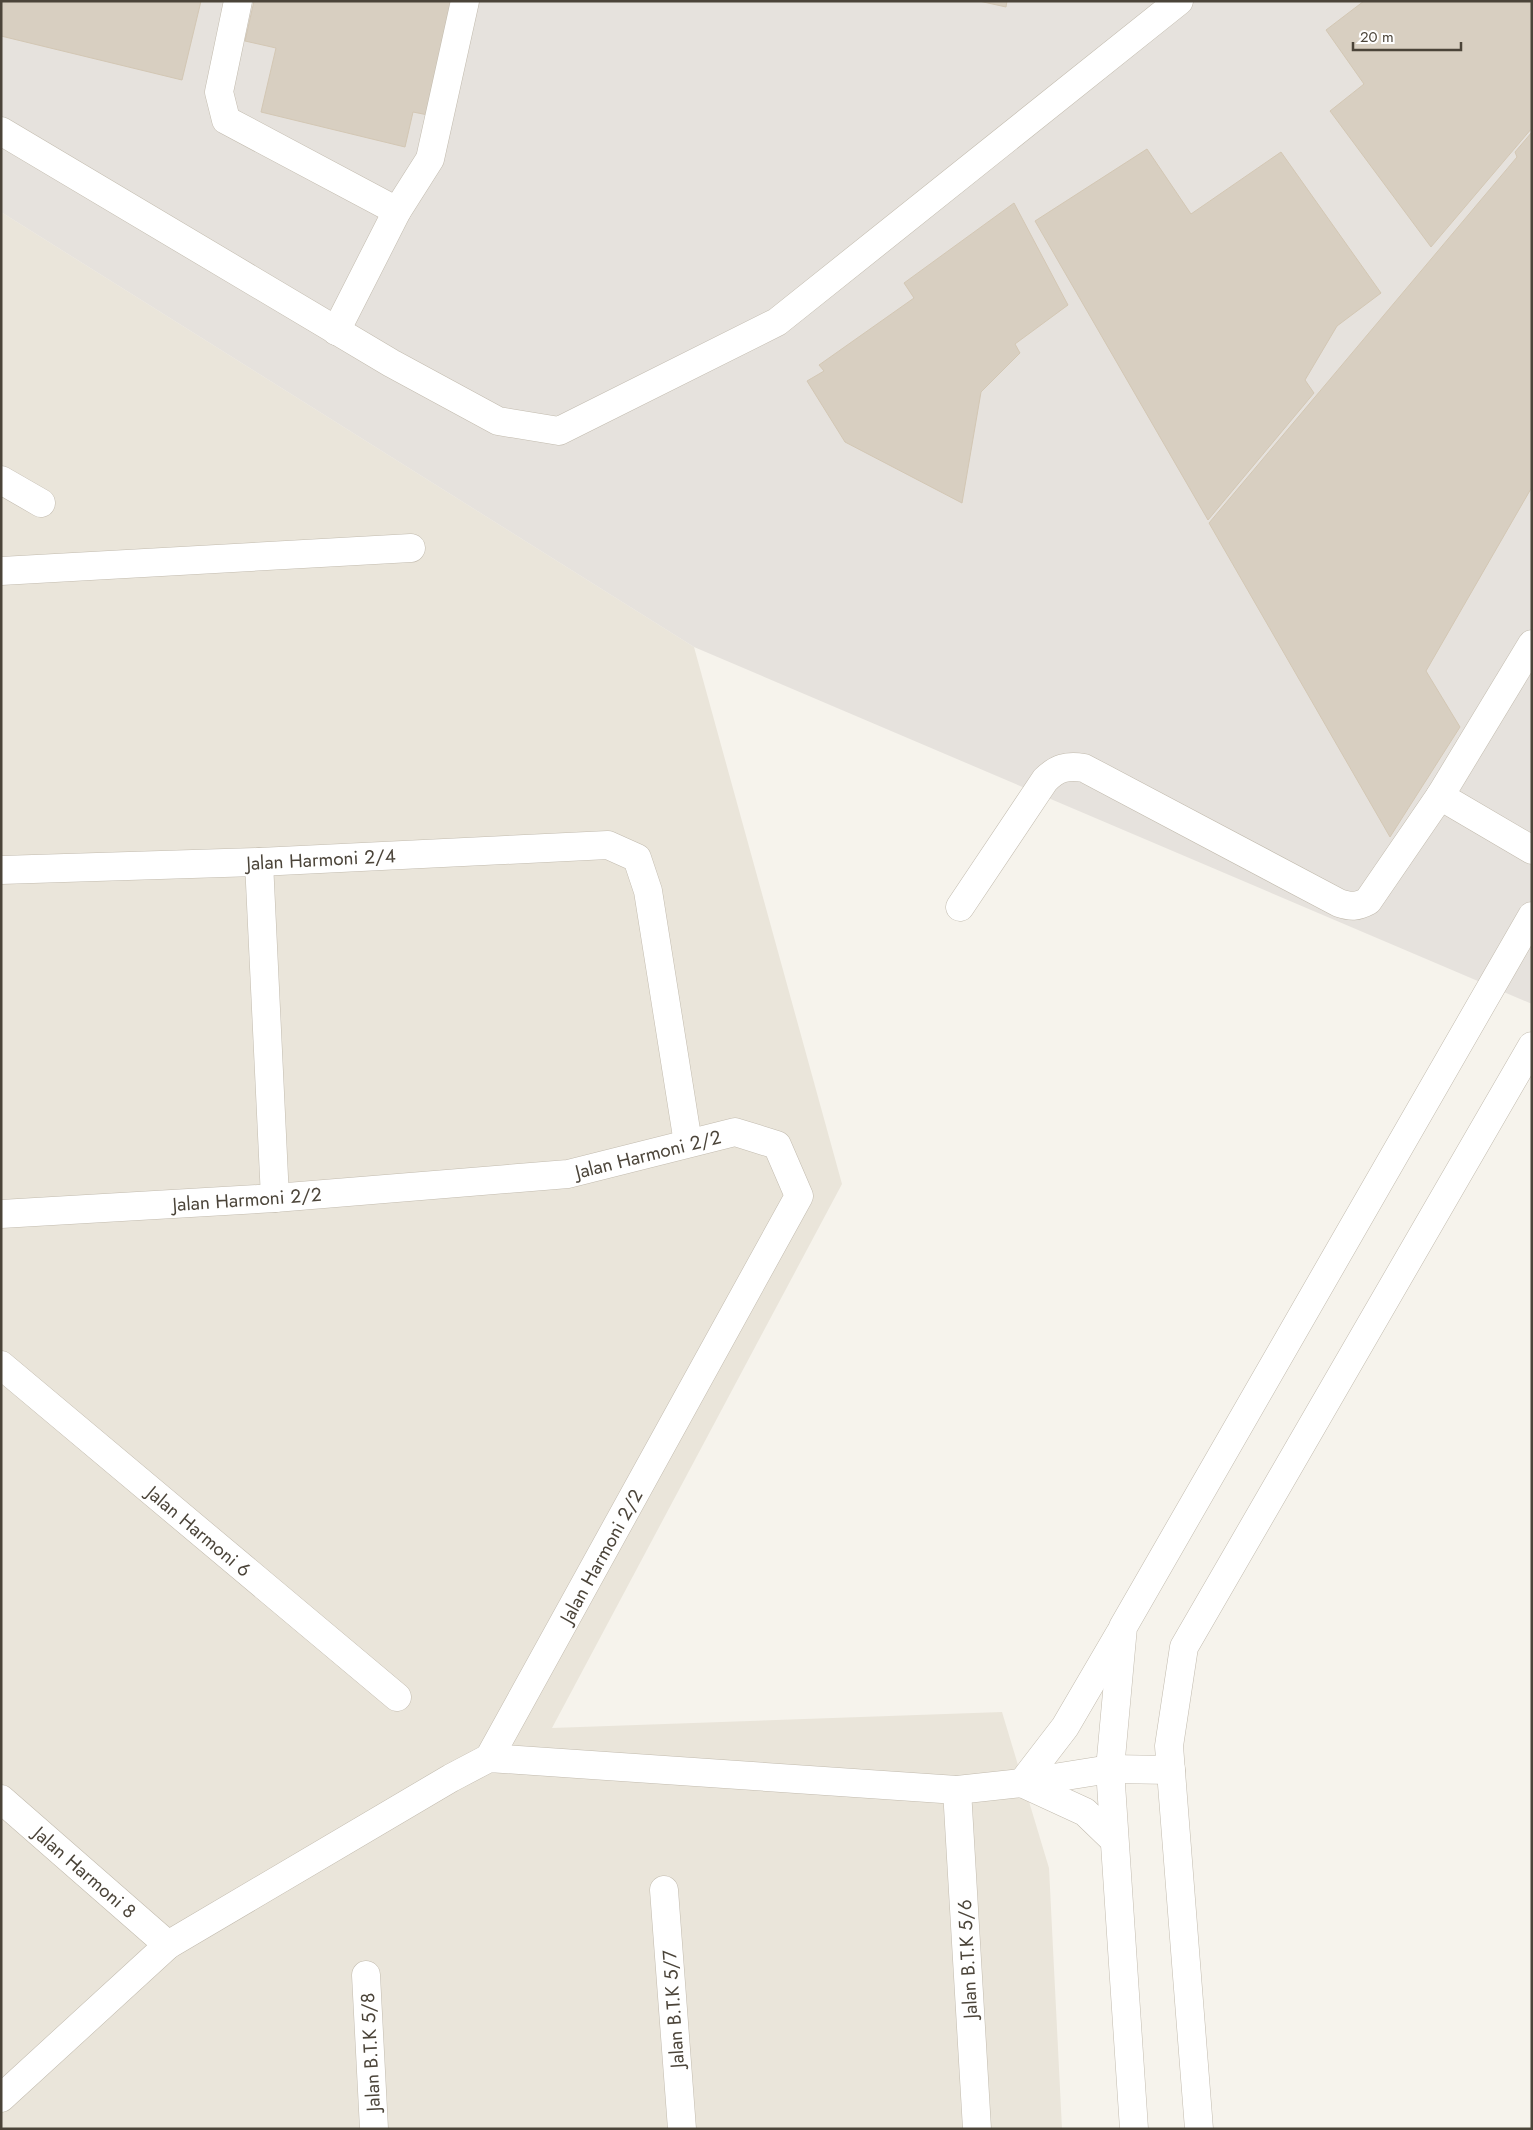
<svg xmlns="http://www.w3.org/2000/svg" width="1533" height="2130" viewBox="0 0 1533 2130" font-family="Jost,sans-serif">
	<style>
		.residential { fill: #eae5da }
		.industrial { fill: #e6e2dd }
		.building { fill: #d8cfc1; stroke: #d3c7b4 }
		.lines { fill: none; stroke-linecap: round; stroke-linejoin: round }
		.minor-casing { stroke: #c2bbae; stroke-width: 29 }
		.minor { stroke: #fff; stroke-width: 28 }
		.labels { text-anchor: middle; stroke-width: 4; stroke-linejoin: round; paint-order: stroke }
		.street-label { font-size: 19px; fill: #4b4439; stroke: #fff }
	</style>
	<rect width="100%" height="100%" fill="#f6f3ec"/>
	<polygon class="residential" points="1,212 694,647 842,1184 552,1728 1002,1712 1049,1868 1062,2129 1,2129"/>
	<polygon class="industrial" points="1,1 1532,1 1532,1004 694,647 1,212"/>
	<g class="building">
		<polygon points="1,1 201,1 182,80 1,36"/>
		<polygon points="254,1 455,1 428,115 413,112 405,147 261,112 276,48 245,41"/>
		<polygon points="979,1 1007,1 1006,7"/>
		<polygon points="1364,1 1532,1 1532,128 1431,247 1330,111 1364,84 1326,30"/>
		<polygon points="1532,132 1532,487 1426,671 1460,727 1390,837 1209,523 1517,157 1515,152"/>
		<polygon points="1147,149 1191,214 1281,152 1381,293 1337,326 1305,380 1314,393 1208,520 1035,221"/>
		<polygon points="1014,203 1068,305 1015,344 1020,353 981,392 962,503 845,442 807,381 824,371 819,365 914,298 904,283"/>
	</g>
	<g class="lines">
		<g class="minor-casing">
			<g id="minor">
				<polyline points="238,1 219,92 226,120 397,211"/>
				<polyline points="1,131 391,363 498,421 559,431 777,322 1179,1"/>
				<polyline points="336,331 397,211 430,159 465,1"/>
				<polyline points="1,480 41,503"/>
				<polyline points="1,571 411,548"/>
				<polyline points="1440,796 1532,644"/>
				<polyline points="259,862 275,1198"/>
				<polyline points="1,870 259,862 608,845 637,858 648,891 688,1143"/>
				<path d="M 960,907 L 1045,780 C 1057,768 1067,765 1084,768 L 1339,903 C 1351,907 1357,907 1368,901 L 1440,796 L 1532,850"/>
				<polyline points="1,1214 275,1198 568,1174 735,1132 777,1145 799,1196 489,1758"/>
				<polyline points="1,1365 397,1697"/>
				<polyline points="957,1790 977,2129"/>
				<polyline points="1,1799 168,1945"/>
				<polyline points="1114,1840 1085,1812 1022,1783 1065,1727 1120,1633"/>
				<polyline points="664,1890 682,2129"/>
				<polyline points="366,1975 374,2129"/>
				<polyline points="1,2098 168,1945 451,1778 489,1758 957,1790 1022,1783 1110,1769 1171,1770"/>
				<polyline points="1134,2129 1110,1769 1123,1627 1532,916"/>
				<polyline points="1199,2129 1169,1746 1184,1647 1532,1046"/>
			</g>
		</g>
		<use href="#minor" class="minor"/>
	</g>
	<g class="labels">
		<g class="street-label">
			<text transform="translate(321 859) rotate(-3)" y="7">Jalan Harmoni 2/4</text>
			<text transform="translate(648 1154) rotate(-14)" y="7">Jalan Harmoni 2/2</text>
			<text transform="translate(247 1199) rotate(-4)" y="7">Jalan Harmoni 2/2</text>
			<text transform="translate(199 1531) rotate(40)" y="7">Jalan Harmoni 6</text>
			<text transform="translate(601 1556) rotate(-61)" y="7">Jalan Harmoni 2/2</text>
			<text transform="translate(85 1872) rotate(41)" y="7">Jalan Harmoni 8</text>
			<text transform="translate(967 1959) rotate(-93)" y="7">Jalan B.T.K 5/6</text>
			<text transform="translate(673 2009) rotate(-94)" y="7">Jalan B.T.K 5/7</text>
			<text transform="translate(370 2052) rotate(-93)" y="7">Jalan B.T.K 5/8</text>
		</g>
	</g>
	<rect width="1533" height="2130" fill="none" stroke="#4b4439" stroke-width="5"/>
	<path d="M1353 42v8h108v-8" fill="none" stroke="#4b4439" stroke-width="2.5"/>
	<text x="1360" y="42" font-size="15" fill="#4b4439" stroke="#ffffff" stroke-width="4" paint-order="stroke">20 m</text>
</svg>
